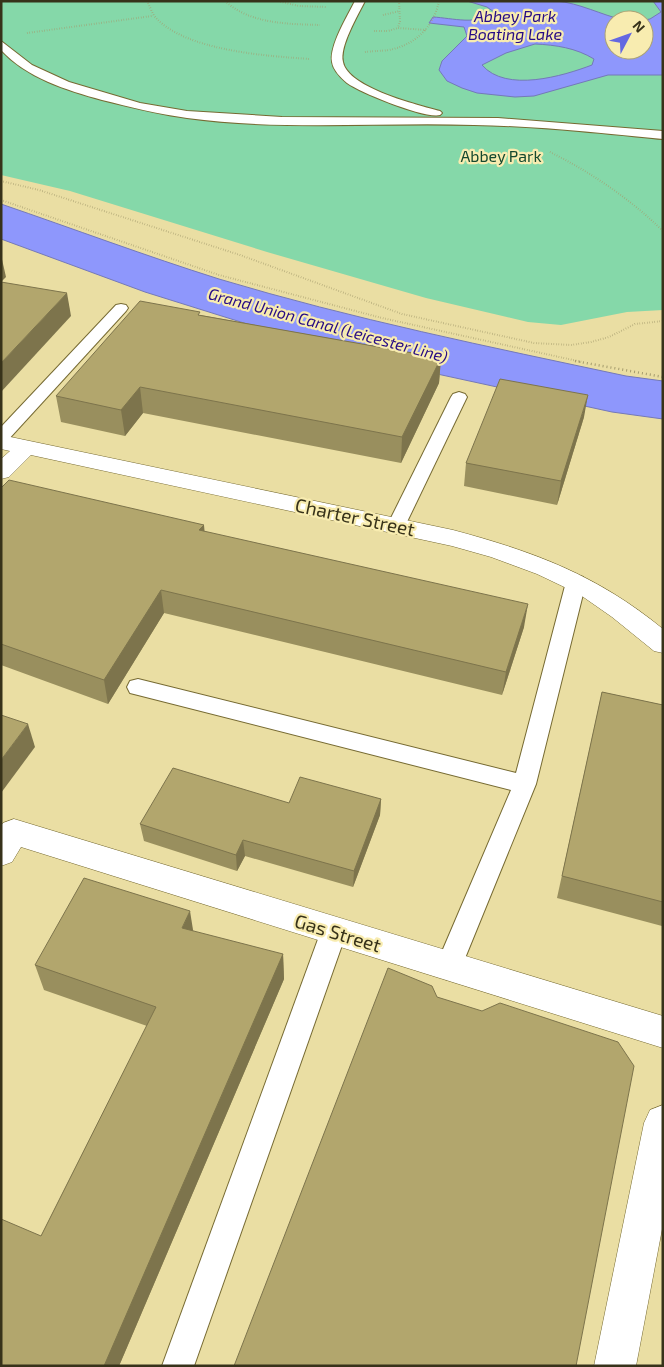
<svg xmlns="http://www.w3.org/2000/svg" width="664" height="1367" viewBox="0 0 664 1367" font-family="'Exo 2',sans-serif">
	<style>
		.green { fill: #85d8a9; fill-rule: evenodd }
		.water { fill: #8e97fc; stroke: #7479b8; fill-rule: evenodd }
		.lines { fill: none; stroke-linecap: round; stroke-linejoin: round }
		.service-casing { stroke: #766a32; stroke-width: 2 }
		.minor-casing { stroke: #766a32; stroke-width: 1 }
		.path-far1 { stroke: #a49b6d; stroke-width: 2; stroke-dasharray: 0.5 2; stroke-linecap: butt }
		.path { stroke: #a49b6d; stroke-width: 2.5; stroke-dasharray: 1 3; stroke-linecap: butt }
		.service { fill: #fff; fill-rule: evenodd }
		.minor { fill: #fff; fill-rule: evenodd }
		.wall { fill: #998f5e }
		.shaded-wall { fill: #7d744c }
		.building { fill: #b2a66d; stroke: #7d744c }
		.labels { text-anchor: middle; stroke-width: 4.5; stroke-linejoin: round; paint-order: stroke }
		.far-water-label { font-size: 16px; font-style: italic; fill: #260b85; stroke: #f8ecb0 }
		.far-park-label { font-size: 16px; fill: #15492f; stroke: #f8ecb0 }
		.street-label { font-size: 19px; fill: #37321a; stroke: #f8ecb0 }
	</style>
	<rect width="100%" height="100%" fill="#eadea3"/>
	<path class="green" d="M 1,1 L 663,1 L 663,310 L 627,312 L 561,325 L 528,322 L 426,298 L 267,252 L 70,191 L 1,175 ZM 614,20 L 644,20 L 644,50 L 614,50 Z"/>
	<g class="water">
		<path d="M 467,1 C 496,1 527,0 556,1 C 580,3 601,15 624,20 L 614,20 L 614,50 L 644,50 L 644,20 L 650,19 L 661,12 L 653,1 L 663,1 L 663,75 L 608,75 L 534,96 L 515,97 L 477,93 L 462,88 L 447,81 L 439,70 L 442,61 L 467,36 L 464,27 L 429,23 L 433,17 C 452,18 479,26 494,12 L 487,7 ZM 535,44 C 556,45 576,48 594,59 L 592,65 C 563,76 506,93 482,65 L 506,53 Z"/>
		<path d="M 1,204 C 74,229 146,256 219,279 C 352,319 490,347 626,376 L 663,381 L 663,419 L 612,412 L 405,367 L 311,344 L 145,292 L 1,239 Z"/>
	</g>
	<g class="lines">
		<g class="service-casing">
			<g id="service">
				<path d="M 355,1 L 365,1 C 358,15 339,47 343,62 C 348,88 418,105 440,111 L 442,113 L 440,115 C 425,119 361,93 347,83 C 341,78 333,70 332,62 C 329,46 348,15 355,1 Z"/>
				<path d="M 1,41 L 32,65 L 69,82 L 140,103 L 187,111 L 282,117 L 498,118 L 663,131 L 663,139 C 600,133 537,126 474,125 C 379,122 282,131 187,118 C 158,114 130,107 102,100 C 66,90 27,78 1,50 Z"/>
				<polygon points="121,304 126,305 128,308 126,311 7,441 1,442 1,427 116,305"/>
				<polygon points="459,392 465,394 467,397 405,526 403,530 396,532 389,530 387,526 451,397 453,394"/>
				<polygon points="576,575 583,577 586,582 536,784 461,968 457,976 448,980 439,976 435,968 511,790 138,695 130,693 127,687 130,681 138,679 516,773 566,582 569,577"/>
				<polygon points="334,920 343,923 347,931 194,1366 162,1366 321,931 325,923"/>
			</g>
		</g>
		<g class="minor-casing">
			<g id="minor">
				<path d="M 1,435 L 453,530 C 535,552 597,575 663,629 L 663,653 L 654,651 L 612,617 L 579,594 L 537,574 L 491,557 L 452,546 L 31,455 L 9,477 L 1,479 L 1,459 L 10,451 L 1,449 Z"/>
				<polygon points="14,819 663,1016 663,1048 21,847 12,862 1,866 1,826 3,823"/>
				<polygon points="663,1105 663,1224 636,1366 594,1366 644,1123 650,1110"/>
			</g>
		</g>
		<g class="path-far1">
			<path d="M 147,1 C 150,6 152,14 156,18 C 187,51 267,56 310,59"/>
			<path d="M 225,1 C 250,24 288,24 320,25"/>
			<polyline points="278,1 299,6 327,7"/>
			<polyline points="399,1 400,21 398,28 426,30"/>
			<polyline points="383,15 400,11"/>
			<polyline points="374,31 388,31 398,28"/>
			<polyline points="27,33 152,16"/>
			<path d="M 365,52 C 373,51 381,51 389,50 C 415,45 434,27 439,1"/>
			<path d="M 550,152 C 592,173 629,198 663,231"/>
			<polyline points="1,181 39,190 240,255 402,314 534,343 571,345 591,342 609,337 635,324 663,321"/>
			<polyline points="1,200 219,275 382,318 582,362"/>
		</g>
		<polyline class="path" points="575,361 663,377"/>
		<use href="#service" class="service"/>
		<use href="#minor" class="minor"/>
	</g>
	<g class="wall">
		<polygon points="200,315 441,358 439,383 401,463 143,413 125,436 61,422 56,396"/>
		<polygon points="584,417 557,505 464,486 466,463"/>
		<polygon points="1,488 204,525 204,531 524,627 502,695 164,613 108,704 1,665"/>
		<polygon points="602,692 663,705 663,924 662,926 557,898"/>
		<polygon points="381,799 380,815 353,887 245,856 237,871 144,841 140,824 289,803"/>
		<polygon points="283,954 284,979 119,1366 1,1366 41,1236 147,1026 44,990 35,965"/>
	</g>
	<g class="shaded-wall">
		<polygon points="1,255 6,277 1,282"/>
		<polygon points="67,293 71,316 1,392 1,363"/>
		<polygon points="441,358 439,383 401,463 402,437"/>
		<polygon points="140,387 143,413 125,436 121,410"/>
		<polygon points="588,395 584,417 557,505 561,481"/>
		<polygon points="204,525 206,548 199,530"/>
		<polygon points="161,590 164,613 108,704 104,680"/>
		<polygon points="528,604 524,627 502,695 506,672"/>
		<polygon points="28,724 35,747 1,793 1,760"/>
		<polygon points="381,799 380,815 353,887 354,871"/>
		<polygon points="243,840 245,856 237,871 236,855"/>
		<polygon points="190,911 194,936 182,928"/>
		<polygon points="283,954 284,979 119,1366 104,1366"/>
	</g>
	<g class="building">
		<polygon points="1,282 67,293 1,363"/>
		<polygon points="140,301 200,312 198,315 441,358 402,437 140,387 121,410 56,396"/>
		<polygon points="500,379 588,395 561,481 466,463"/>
		<polygon points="9,480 204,525 199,530 528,604 506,672 161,590 104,680 1,644 1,488"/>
		<polygon points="602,692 663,705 663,902 562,876"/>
		<polygon points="1,715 28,724 1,760"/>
		<polygon points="173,768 289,803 300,777 381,799 354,871 243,840 236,855 140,824"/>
		<polygon points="84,878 190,911 182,928 283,954 104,1366 1,1366 1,1219 41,1236 156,1007 35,965"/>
		<polygon points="388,968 432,986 437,997 482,1011 500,1003 618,1042 634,1066 576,1366 234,1366"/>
	</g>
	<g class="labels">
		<g class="far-water-label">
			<text x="515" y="22">Abbey Park<tspan x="515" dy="18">Boating Lake</tspan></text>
			<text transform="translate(328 325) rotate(15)" y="6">Grand Union Canal (Leicester Line)</text>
		</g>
		<g class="far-park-label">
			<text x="501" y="162">Abbey Park</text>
		</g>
		<g class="street-label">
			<text transform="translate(355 517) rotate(12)" y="7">Charter Street</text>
			<text transform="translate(338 933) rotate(17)" y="7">Gas Street</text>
		</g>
	</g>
	<rect width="664" height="1367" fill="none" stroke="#37321a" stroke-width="5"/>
	<g transform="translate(629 35) rotate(49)"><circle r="24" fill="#f8ecb0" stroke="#aba274"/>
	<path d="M0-4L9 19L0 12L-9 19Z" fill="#6468e1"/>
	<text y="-8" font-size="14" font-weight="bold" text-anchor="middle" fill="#37321a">N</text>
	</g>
</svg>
